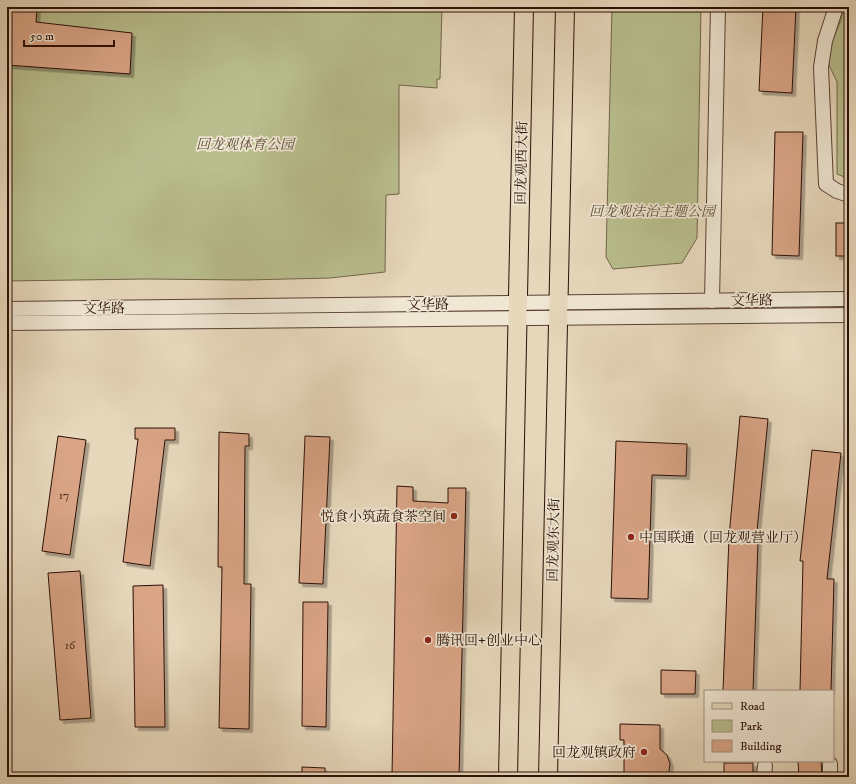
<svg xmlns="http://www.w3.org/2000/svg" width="856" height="784" viewBox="0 0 856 784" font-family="'IM FELL DW Pica','Noto Serif SC',serif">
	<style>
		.green { fill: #b9be8e; stroke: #72664a }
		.building { fill: #daa587; stroke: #2b0f06; filter: url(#shadow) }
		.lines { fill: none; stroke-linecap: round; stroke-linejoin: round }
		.minor-casing { stroke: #5a4134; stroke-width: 16 }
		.major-casing { stroke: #2b0f06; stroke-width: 20 }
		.minor { stroke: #efe6d3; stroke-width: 14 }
		.major { stroke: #e7d8bc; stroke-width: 18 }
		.poi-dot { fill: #8f2418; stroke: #efe6d3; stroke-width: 1.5 }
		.labels { text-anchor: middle; stroke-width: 3.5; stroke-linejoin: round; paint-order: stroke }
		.number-label { font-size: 12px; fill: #573426 }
		.park-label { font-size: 14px; font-style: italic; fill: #5d4c36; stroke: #efe6d3 }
		.street-label { font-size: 14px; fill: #2b0f06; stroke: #efe6d3 }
		.poi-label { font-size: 14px; fill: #2b0f06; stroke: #efe6d3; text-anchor: end }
	</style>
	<defs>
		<filter id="shadow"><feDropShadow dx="3.5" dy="3.5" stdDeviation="0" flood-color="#0004"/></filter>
	</defs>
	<rect width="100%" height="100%" fill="#e7d8bc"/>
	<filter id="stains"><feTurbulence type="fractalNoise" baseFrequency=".005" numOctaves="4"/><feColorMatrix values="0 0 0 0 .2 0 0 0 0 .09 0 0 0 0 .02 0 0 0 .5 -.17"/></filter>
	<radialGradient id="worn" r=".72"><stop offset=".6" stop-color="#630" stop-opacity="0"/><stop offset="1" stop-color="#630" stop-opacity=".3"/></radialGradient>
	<g class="green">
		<polygon points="7,7 442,7 440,79 437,79 437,88 399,85 399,194 386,195 385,272 330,278 246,280 145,279 7,281"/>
		<polygon points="612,7 701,7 697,238 682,263 613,269 606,257"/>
		<polygon points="843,7 849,7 849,179 837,174 837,82 829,65 831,44 841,20"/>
	</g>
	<g class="building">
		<polygon points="7,7 37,7 36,22 132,33 130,74 7,65"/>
		<polygon points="763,7 796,7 792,93 759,91"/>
		<polygon points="775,132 803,132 799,256 772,255"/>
		<rect x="836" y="223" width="13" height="33"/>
		<polygon points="740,416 768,419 756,541 758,541 753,691 723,691 729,537"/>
		<polygon points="135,428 175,428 175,440 165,440 150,566 123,562 138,439 135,439"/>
		<polygon points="219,432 249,434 249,446 245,446 244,584 251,584 249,729 219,728 222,567 218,567"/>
		<polygon points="58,436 86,440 70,555 42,551"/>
		<polygon points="305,436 330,437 323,584 299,583"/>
		<polygon points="616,441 687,444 686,476 652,475 648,599 611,598"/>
		<polygon points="812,450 841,453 827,579 834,579 831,691 800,691 803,561 800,561"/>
		<polygon points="397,486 413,487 413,501 448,503 448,488 466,488 459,777 392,777"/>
		<polygon points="80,571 91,718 60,720 48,573"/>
		<polygon points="163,585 165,727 135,727 133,586"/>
		<polygon points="303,602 328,602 326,727 302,726"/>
		<polygon points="661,670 696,671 695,694 661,694"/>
		<polygon points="620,724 660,725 660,749 667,755 670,764 668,777 624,777 624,740 620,740"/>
		<polygon points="798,761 821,761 822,777 799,777"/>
		<rect x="724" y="763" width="29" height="14"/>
		<polygon points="302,767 325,768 325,777 302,777"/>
	</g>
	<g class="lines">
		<g class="minor-casing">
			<g id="minor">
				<polyline points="836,7 825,41 821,67 826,184 837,191 849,195"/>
				<polyline points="712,301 718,7"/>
				<polyline points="7,309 849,299"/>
				<polyline points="7,323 849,315"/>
				<polyline points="830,764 830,777"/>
				<polyline points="764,777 765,766"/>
			</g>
		</g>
		<g class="major-casing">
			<g id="major">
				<polyline points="508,777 524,7"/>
				<polyline points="548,777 565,7"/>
			</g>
		</g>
		<use href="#minor" class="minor"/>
		<use href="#major" class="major"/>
	</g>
	<g class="poi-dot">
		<circle cx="454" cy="516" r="4"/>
		<circle cx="631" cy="537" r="4"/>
		<circle cx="428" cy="640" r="4"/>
		<circle cx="644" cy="752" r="4"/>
	</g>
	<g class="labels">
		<g class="number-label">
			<text x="64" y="499">17</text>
			<text x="70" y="649">16</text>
		</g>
		<g class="park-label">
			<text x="245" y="149">回龙观体育公园</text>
			<text x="652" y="216">回龙观法治主题公园</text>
		</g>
		<g class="street-label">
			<text transform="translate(521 163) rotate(-89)" y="5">回龙观西大街</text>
			<text transform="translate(752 300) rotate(-1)" y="5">文华路</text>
			<text transform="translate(428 304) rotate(-1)" y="5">文华路</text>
			<text transform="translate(104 308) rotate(-1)" y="5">文华路</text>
			<text transform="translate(553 540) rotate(-89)" y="5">回龙观东大街</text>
		</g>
		<g class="poi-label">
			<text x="446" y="521">悦食小筑蔬食茶空间</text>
			<text x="639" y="542" text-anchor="start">中国联通（回龙观营业厅）</text>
			<text x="436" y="645" text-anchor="start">腾讯回+创业中心</text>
			<text x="636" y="757">回龙观镇政府</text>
		</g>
	</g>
	<rect width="856" height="784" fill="none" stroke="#e7d8bc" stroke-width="24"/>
	<rect x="8" y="8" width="840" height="768" fill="none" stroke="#2b0f06" stroke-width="2"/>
	<rect x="12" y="12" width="832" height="760" fill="none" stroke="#2b0f06"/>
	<rect x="704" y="690" width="130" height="72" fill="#efe6d3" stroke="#a19081"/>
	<rect x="712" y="703" width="20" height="6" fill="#e7d8bc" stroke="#a19081"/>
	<text x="740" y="710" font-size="12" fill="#2b0f06">Road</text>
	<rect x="712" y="720" width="20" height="12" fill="#b9be8e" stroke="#a19081"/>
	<text x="740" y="730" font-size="12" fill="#2b0f06">Park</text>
	<rect x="712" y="740" width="20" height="12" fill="#daa587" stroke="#a19081"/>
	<text x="740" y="750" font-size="12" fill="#2b0f06">Building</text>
	<path d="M24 40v6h90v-6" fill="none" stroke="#2b0f06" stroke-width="2"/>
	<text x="30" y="40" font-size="12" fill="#2b0f06" stroke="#efe6d3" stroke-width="3" paint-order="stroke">50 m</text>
	<rect width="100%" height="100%" filter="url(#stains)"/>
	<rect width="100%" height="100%" fill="url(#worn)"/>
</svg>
